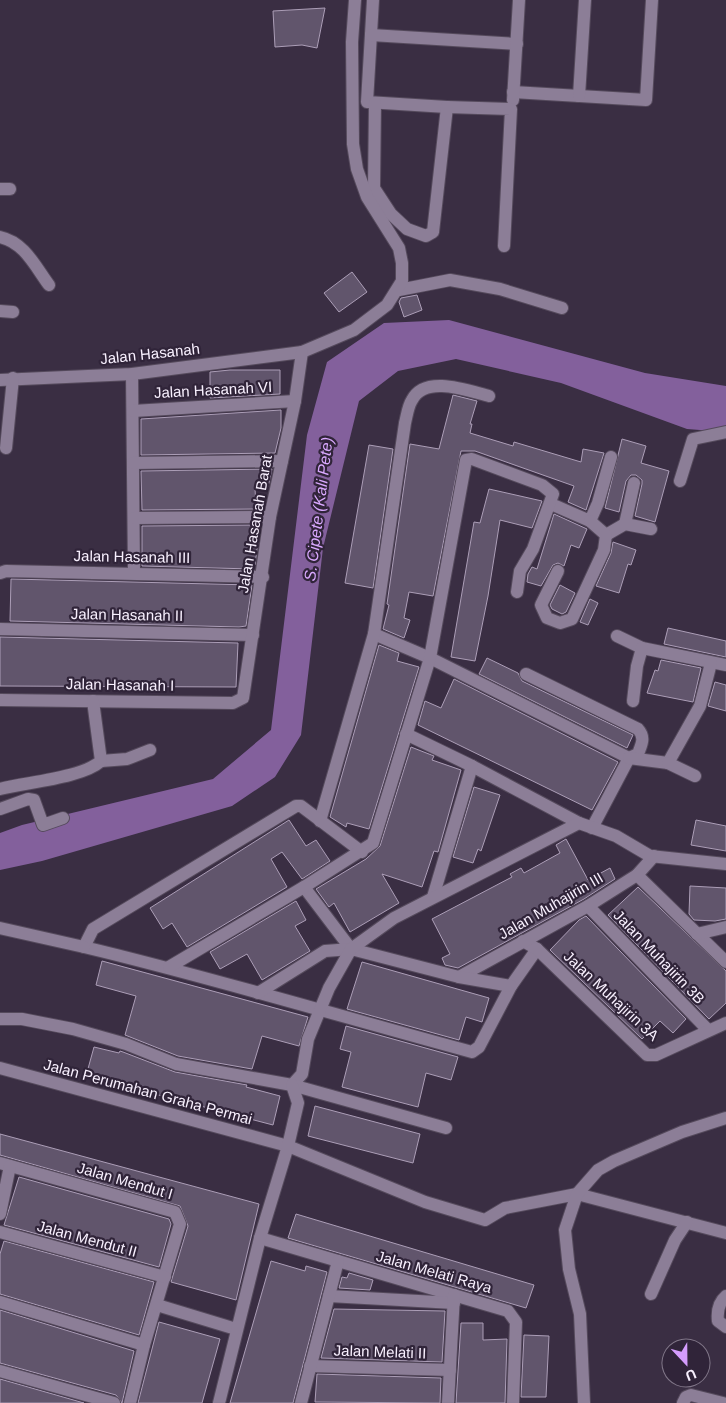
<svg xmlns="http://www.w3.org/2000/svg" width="726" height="1403" viewBox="0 0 726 1403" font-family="Helvetica,sans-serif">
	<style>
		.water { fill: #83609c }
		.building { fill: #61556c; stroke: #ac9eb7 }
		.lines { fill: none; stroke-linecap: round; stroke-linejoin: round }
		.minor-casing { stroke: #554a5c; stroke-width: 14 }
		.minor { stroke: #8c7e97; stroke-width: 12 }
		.labels { text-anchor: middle; stroke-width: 4.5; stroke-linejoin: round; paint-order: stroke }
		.street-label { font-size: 15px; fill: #f8f0fe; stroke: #302439 }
		.water-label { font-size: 16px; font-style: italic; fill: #daa9ff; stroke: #302439 }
	</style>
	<rect width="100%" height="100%" fill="#3a2e43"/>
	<polygon class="water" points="449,320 645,373 726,386 726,432 687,429 561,383 456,359 398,371 359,401 323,548 301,735 275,777 232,806 42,861 0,870 0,833 22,825 213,779 271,730 307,435 327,362 384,323"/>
	<g class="building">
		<polygon points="325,8 317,48 302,45 275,47 273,11"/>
		<polygon points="352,272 367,292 339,312 324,293"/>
		<polygon points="417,295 422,310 404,317 399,302 401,298"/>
		<polygon points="230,370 280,370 280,394 210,398 210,372"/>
		<polygon points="453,395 477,401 470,424 472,424 470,433 513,446 514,442 581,462 583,449 604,453 586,510 568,502 574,486 475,451 461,451 433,596 409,592 404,618 410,620 404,638 383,629 389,605 387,604 410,444 439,449"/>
		<polygon points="281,410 281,428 275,453 141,455 141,419"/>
		<polygon points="622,439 646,446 641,463 669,471 655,522 635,516 642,484 642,480 636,475 631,475 626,481 619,512 605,508"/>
		<polygon points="369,445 393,449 373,588 345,583"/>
		<polygon points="272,469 268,487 255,488 256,509 142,510 141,471"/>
		<polygon points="489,489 542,501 532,528 500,520 488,596 475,661 451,657 474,522 480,523"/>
		<polygon points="554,514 587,529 579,548 571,545 564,566 558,563 553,565 541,586 527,582 528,574 532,567 537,569"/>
		<polygon points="260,525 255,565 252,564 252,569 142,566 142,526"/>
		<polygon points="613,542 636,550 631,565 628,564 619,593 596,586 611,553"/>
		<polygon points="11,579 252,585 246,626 239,627 10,621"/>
		<polygon points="560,585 575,593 566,612 562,614 552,609 550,605"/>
		<polygon points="590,599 598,603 588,625 580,622"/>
		<polygon points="668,628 726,641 726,657 664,644"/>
		<polygon points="0,637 238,643 236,687 0,686"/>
		<polygon points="379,645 399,653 397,661 419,667 369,829 347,823 346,827 330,817"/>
		<polygon points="487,658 518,673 522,681 633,735 627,748 479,674"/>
		<polygon points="661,660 701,668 693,702 647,693 655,670 658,671"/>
		<polygon points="454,679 618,762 592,810 418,725 425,701 441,708"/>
		<polygon points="715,682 726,685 726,711 708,706"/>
		<polygon points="411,747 434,756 432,760 461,770 438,852 434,851 422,887 382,874 399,903 350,932 334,903 329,907 316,889 366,859 380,846"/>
		<polygon points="474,787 500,795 481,851 478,849 473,863 453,857"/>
		<polygon points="289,820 306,846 316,840 330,861 302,879 282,852 271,859 287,887 187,947 172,923 163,929 150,908"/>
		<polygon points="696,820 726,826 726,851 691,845"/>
		<polygon points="566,839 588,880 610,868 615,879 584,899 458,968 445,965 442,958 450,954 432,919 512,877 510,874 521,868 524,873 560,853 556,845"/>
		<polygon points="690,886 726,888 726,919 715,921 694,920 689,914"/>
		<polygon points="638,887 726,971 726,1003 709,1019 608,915"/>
		<polygon points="296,901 306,920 295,926 310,951 262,980 247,954 220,969 210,952"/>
		<polygon points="586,916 686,1019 673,1033 660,1021 642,1039 550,950 579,920"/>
		<polygon points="102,961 308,1017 299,1046 262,1036 252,1069 178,1056 125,1035 136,996 96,985"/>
		<polygon points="362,962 489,998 482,1022 466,1017 459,1040 347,1009"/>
		<polygon points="346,1026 458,1057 451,1080 426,1073 418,1107 342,1087 351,1052 340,1049"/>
		<polygon points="94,1047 119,1053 120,1051 123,1052 175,1072 247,1085 246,1087 280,1096 273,1125 86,1076"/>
		<polygon points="315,1106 420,1134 413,1163 308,1136"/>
		<polygon points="0,1134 259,1204 236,1300 171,1282 188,1226 180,1206 0,1155"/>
		<polygon points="19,1177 169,1219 171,1224 159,1267 4,1225"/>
		<polygon points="296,1214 534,1285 526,1308 288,1238"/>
		<polygon points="4,1241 154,1282 139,1335 0,1294 0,1254"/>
		<polygon points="271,1261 305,1271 306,1266 327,1272 293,1403 230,1403"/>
		<polygon points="349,1273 373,1280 370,1290 339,1288 342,1277 347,1278"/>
		<polygon points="334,1309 445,1311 442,1362 321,1358"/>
		<polygon points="0,1310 134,1351 122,1403 116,1395 0,1363"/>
		<polygon points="159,1322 220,1339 202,1403 138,1403"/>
		<polygon points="461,1323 483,1323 483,1340 507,1339 505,1403 456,1403"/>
		<polygon points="524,1335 549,1336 546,1397 521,1397"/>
		<polygon points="317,1374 441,1378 440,1403 315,1402"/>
		<polygon points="0,1379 84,1403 0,1403"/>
	</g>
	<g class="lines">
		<g class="minor-casing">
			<g id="minor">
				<polyline points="373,0 367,102 447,107"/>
				<polyline points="371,35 517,44"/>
				<polyline points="513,92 646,100 652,0"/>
				<polyline points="579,96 585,0"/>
				<polyline points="513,100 519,0"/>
				<polyline points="375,103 374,188 391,214 407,229 426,236 433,232 447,107 511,109 504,246"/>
				<polyline points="0,189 10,189"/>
				<path d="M 0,237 C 24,242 35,266 49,285"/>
				<polyline points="399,290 450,280 500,289 562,308"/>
				<polyline points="0,311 13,312"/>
				<polyline points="132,374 134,572"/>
				<polyline points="0,380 132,374 302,352 354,330 387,305 402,281 402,263 399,248 367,197 357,169 353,144 352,42 355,0"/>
				<polyline points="133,411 295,401"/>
				<polyline points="6,448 13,378"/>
				<polyline points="133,463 282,461"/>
				<polyline points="680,481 693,439 726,432"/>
				<polyline points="551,504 590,521 598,503 611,457"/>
				<polyline points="134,518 270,517"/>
				<polyline points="625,524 634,483"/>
				<polyline points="606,535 625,524 651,529"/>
				<polyline points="558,571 541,605 547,618 560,623 572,619 604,550 606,535 590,521"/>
				<polyline points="0,573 6,571 263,577"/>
				<polyline points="0,629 253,635"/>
				<polyline points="374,634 430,658 629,758 592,828"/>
				<polyline points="617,636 642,648 726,665"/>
				<path d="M 526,674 L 638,729 C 646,738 641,745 638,754 L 629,758"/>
				<polyline points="0,700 233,703 243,698 270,517 295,401 302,352"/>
				<polyline points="633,701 637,666 642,648"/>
				<polyline points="406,734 472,766 579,823"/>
				<polyline points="629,758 668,763 700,706 711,663"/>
				<polyline points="101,761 127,759 150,750"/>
				<polyline points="668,763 695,776"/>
				<path d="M 0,789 C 27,782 82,778 101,761 L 93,701"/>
				<polyline points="0,809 28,799 34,800 43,825 63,818"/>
				<path d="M 320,821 L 374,634 L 405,423 C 407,415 408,406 412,400 C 425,374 469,391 489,396"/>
				<path d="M 362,852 L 301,806 L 296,806 L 93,929 L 84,947 C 214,978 342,1017 472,1052 L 479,1047 L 511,986 L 537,949"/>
				<polyline points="637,875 726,962"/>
				<polyline points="304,887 351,949"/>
				<polyline points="433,897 472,766"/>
				<polyline points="588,906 708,1030"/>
				<polyline points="0,928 84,947"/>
				<polyline points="697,934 726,927"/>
				<polyline points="523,941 537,949 647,1055 656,1055 726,1023"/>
				<polyline points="169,967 304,887 373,843 430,658 466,460 472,459 542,485 553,494 533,549 520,571 517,592"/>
				<polyline points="459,977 588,906 637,875 654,856"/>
				<polyline points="258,993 325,951 351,949 459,977 511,986"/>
				<polyline points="0,1019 22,1019 73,1029 126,1044 176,1064 292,1085 302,1074 308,1039 329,988 351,949 394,918 579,823 616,836 650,856 726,864"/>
				<polyline points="0,1068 288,1146 425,1202 485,1220 505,1208 577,1194 726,1233"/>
				<polyline points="292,1085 446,1128"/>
				<polyline points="0,1163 175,1212 180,1224 144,1345 130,1403"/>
				<polyline points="0,1214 10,1166"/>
				<polyline points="0,1232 165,1277"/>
				<polyline points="260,1238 508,1311 516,1322 513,1403"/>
				<polyline points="651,1294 675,1240 687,1222"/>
				<polyline points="329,1296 454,1303"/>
				<path d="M 726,1296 C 719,1302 717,1312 718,1321 L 726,1327"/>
				<polyline points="0,1302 144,1345"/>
				<polyline points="157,1305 236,1329"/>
				<polyline points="310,1366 450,1370"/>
				<polyline points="0,1371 114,1403"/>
				<polyline points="219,1403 260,1238 288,1146 298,1103 292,1085"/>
				<polyline points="301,1403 338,1261"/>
				<polyline points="448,1403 454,1295"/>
				<polyline points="584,1403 580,1314 569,1269 565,1230 577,1194 598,1170 614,1161 682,1132 726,1118"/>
				<polyline points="683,1403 686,1397 691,1395 723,1403"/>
			</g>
		</g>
		<use href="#minor" class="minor"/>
	</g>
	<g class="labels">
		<g class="street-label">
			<text transform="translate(150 354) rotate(-6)" y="5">Jalan Hasanah</text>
			<text transform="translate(213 390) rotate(-3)" y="5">Jalan Hasanah VI</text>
			<text transform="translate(255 524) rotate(-80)" y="5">Jalan Hasanah Barat</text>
			<text transform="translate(132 557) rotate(1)" y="5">Jalan Hasanah III</text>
			<text transform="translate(127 615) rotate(1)" y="5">Jalan Hasanah II</text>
			<text transform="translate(120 685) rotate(1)" y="5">Jalan Hasanah I</text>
			<text transform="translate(551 906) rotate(-30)" y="5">Jalan Muhajirin III</text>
			<text transform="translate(659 957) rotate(46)" y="5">Jalan Muhajirin 3B</text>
			<text transform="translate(611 996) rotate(43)" y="5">Jalan Muhajirin 3A</text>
			<text transform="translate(148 1092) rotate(15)" y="5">Jalan Perumahan Graha Permai</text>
			<text transform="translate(125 1181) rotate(16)" y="5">Jalan Mendut I</text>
			<text transform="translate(87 1239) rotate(15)" y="5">Jalan Mendut II</text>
			<text transform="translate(434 1272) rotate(16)" y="5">Jalan Melati Raya</text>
			<text transform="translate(380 1352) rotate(2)" y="5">Jalan Melati II</text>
		</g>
		<g class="water-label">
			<text transform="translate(318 509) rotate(-83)" y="6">S. Cipete (Kali Pete)</text>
		</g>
	</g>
	<g transform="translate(686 1363) rotate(158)"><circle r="24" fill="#302439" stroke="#807688"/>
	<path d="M0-4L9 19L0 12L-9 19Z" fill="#d49cfc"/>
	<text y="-8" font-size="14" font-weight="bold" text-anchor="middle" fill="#f8f0fe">U</text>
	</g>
</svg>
